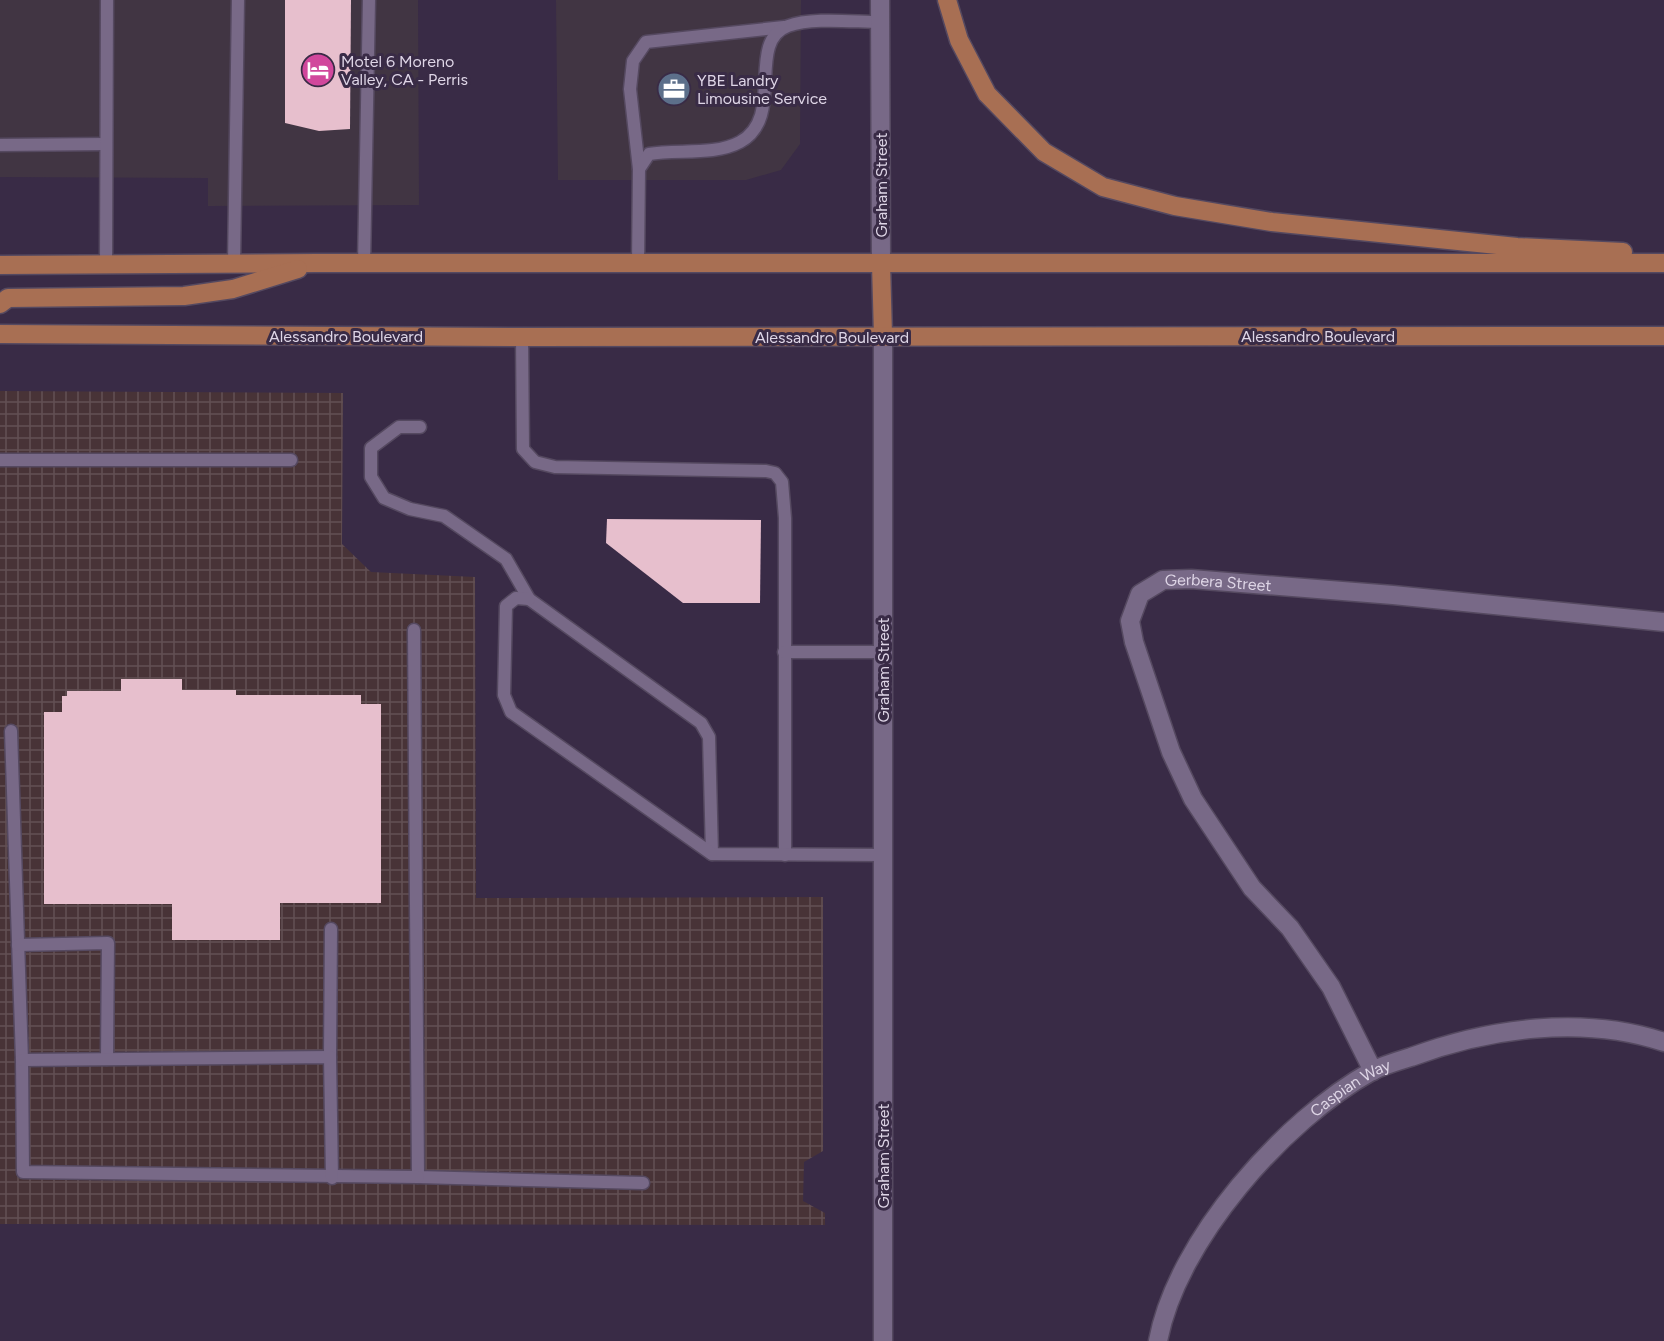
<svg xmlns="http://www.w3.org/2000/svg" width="1664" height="1341" viewBox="0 0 1664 1341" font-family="Figtree,sans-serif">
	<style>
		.commercial { fill: #413543 }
		.industrial { fill: url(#industrial-grid) }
		.building { fill: #e7bfcd }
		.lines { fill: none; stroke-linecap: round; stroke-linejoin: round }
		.service-casing { stroke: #554960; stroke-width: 15 }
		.minor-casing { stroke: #554960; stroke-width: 21 }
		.tertiary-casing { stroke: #554960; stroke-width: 21 }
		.primary-casing { stroke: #554960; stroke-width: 21 }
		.service { stroke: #786987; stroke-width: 12 }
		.minor { stroke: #786987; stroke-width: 18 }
		.tertiary { stroke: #786987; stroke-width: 18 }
		.primary { stroke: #a86f53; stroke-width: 18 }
		.labels { text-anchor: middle; stroke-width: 6; stroke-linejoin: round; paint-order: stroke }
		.poi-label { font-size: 16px; fill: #ded5e6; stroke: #392b46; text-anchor: start }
		.street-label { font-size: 16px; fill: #ded5e6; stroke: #392b46 }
	</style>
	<defs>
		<pattern id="industrial-grid" width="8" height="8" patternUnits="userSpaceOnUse" patternTransform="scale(1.5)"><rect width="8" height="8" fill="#483337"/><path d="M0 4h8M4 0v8" fill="none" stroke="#625054"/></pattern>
	</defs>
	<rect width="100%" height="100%" fill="#392b46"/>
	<g class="commercial">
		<polygon points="0,0 418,0 419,205 208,206 208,178 0,177"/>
		<polygon points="556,0 801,0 800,144 781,170 746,180 558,180"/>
	</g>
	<polygon class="industrial" points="0,391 343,393 342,544 371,572 475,577 476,898 823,897 823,1151 804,1162 803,1201 825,1213 825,1225 0,1224"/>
	<g class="building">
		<polygon points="285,0 351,0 350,129 319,131 285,123"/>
		<polygon points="607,519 761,520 760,603 683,603 606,543"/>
		<polygon points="121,679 182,679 182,690 236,690 236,695 361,695 361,704 381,704 381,903 280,903 280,940 172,940 172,904 44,904 44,712 62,712 62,696 67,696 67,691 121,691"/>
	</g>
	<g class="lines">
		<g class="service-casing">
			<g id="service">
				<polyline points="0,145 105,144"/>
				<polyline points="639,169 630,89 633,61 646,42 784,27"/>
				<polyline points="234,263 238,0"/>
				<polyline points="364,264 369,0"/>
				<path d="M 638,264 L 639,169 L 649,154 C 677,149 714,156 740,142 C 786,117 745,42 788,26 C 812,17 854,22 880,22"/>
				<polyline points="106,265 107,0"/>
				<polyline points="522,337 523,449 535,462 555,467 766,471 775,473 782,482 785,518 785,855"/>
				<polyline points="420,427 399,427 371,448 371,477 384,498 410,509 444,516 506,559 529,599 701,723 709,737 712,854"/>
				<polyline points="0,460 291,460"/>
				<polyline points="529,599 516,598 506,606 504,695 511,712 712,854 883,855"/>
				<polyline points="414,630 418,1177 643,1183"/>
				<polyline points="784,652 883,652"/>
				<polyline points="11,731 22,1060 23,1172 418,1177"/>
				<polyline points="18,945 108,943 107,1059"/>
				<polyline points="330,1057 331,929"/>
				<polyline points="22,1060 330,1057 332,1178"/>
			</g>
		</g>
		<g class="minor-casing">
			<g id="minor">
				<path id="s1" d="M 1373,1071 L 1331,987 L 1290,928 L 1252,888 L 1193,799 L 1171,752 L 1134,642 L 1130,621 L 1140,594 L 1163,580 L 1191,579 L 1393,595 L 1664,622"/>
				<path id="s2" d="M 1158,1341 C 1177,1240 1284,1120 1372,1071 C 1384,1065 1398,1061 1411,1057 C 1489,1028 1583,1015 1664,1042"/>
			</g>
		</g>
		<g class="tertiary-casing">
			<g id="tertiary">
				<polyline points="880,0 881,264"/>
				<polyline points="883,1341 883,335"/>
			</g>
		</g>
		<g class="primary-casing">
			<g id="primary">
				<polyline points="947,0 959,40 987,94 1044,152 1103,187 1175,206 1272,222 1517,247 1623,252"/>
				<polyline points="881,264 883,335"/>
				<polyline points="0,265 316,263 1664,263"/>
				<polyline points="0,304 8,298 184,296 233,289 298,269"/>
				<polyline points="0,334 522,337 1664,336"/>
			</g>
		</g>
		<use href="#service" class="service"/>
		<use href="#minor" class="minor"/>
		<use href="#tertiary" class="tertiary"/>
		<use href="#primary" class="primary"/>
	</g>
	<defs>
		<g id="hotel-disc" transform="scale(1.725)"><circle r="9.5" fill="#d1479c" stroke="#392b46"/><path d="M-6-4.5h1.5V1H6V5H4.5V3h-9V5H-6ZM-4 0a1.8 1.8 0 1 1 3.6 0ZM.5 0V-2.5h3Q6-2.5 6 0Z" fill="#fff"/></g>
		<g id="office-disc" transform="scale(1.725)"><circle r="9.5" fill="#5c6f8a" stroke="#392b46"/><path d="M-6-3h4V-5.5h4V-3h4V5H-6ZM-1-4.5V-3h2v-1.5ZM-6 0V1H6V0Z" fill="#fff"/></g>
	</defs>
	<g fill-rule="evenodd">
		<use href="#hotel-disc" x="318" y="70"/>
		<use href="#office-disc" x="674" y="89"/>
	</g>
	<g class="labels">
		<g class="poi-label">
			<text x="341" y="67">Motel 6 Moreno<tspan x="341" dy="18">Valley, CA - Perris</tspan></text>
			<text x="697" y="86">YBE Landry<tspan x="697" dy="18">Limousine Service</tspan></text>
		</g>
		<g class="street-label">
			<text transform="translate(881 185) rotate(-90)" y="6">Graham Street</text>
			<text x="346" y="342">Alessandro Boulevard</text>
			<text x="1318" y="342">Alessandro Boulevard</text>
			<text x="832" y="343">Alessandro Boulevard</text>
			<text dy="6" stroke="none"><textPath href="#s1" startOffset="628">Gerbera Street</textPath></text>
			<text transform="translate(883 670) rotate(-90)" y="6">Graham Street</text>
			<text dy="6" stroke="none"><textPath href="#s2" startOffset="326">Caspian Way</textPath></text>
			<text transform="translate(883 1156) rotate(-90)" y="6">Graham Street</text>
		</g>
	</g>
</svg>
